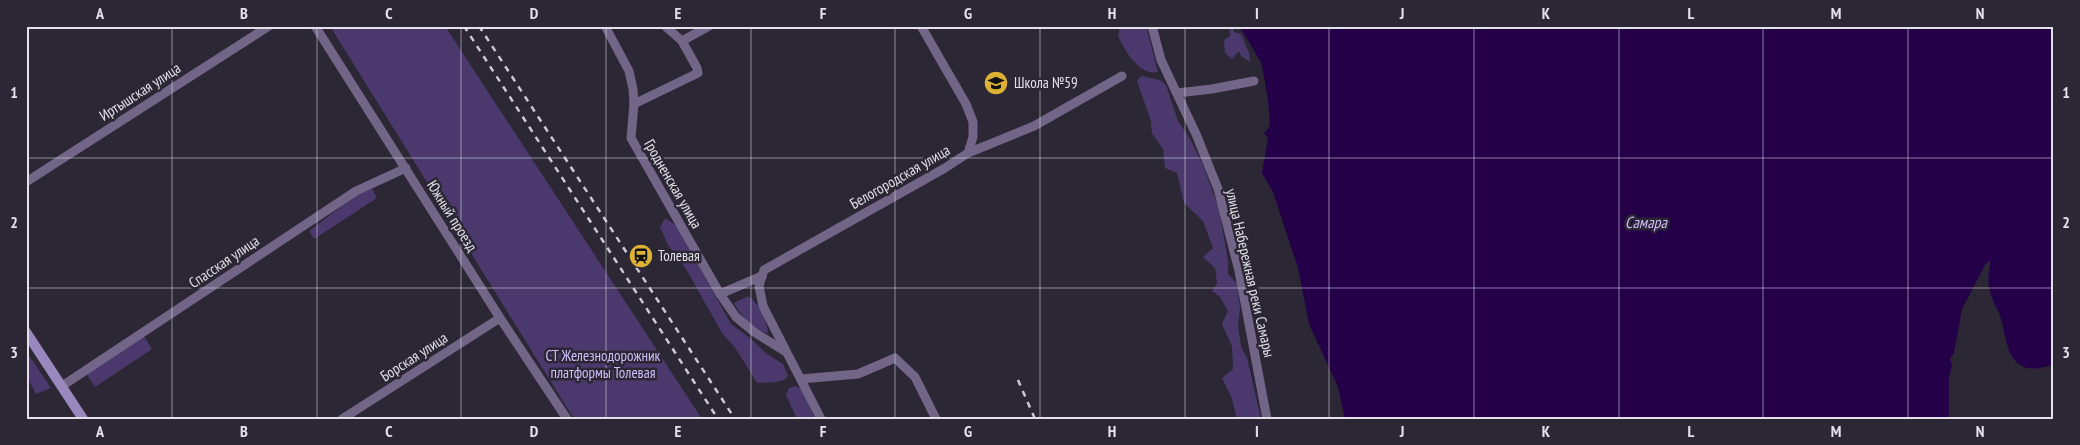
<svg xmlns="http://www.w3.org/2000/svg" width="2080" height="445" viewBox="0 0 2080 445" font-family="'PT Sans Narrow',sans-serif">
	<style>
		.green { fill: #4b396d }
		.water { fill: #240049 }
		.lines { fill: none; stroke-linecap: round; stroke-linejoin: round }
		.minor { stroke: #716688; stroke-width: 9 }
		.secondary { stroke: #9988be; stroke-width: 10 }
		.rail { stroke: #cbc9d1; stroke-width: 2.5; stroke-dasharray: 6 6; stroke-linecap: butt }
		.grid { fill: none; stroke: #e3e1e9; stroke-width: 1; stroke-opacity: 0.55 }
		.labels { text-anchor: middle; stroke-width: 5; stroke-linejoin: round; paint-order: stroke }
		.poi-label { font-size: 15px; fill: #e3e1e9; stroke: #2b2734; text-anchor: start }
		.street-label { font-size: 15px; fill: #e3e1e9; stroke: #2b2734 }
		.park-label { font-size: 15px; fill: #d1befd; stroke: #2b2734 }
		.water-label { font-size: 16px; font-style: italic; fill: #cdbaf9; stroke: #2b2734 }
		.neatline { fill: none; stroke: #e3e1e9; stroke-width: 2 }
		.grid-label { font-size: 16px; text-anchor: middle; font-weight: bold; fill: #e3e1e9 }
	</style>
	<rect width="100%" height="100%" fill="#2b2734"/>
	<g class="green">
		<polygon points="330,26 445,26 702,419 574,419"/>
		<path d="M 1120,26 L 1146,26 L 1158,72 C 1139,76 1125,51 1118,36 Z"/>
		<polygon points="1229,26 1233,26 1234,32 1241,34 1249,53 1250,62 1241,56 1239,51 1232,59 1225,53 1224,40 1230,36"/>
		<polygon points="1141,76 1160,80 1166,85 1178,121 1190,139 1203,165 1219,209 1228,261 1228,274 1237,283 1240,308 1238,326 1241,347 1247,358 1261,419 1237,419 1232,399 1222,378 1233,369 1232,346 1222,324 1228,311 1220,297 1212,291 1217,283 1215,268 1203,257 1213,248 1203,221 1184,203 1177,173 1165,168 1163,149 1152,133 1151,121 1137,81"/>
		<polygon points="372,189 377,198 314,239 309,231 358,194"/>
		<polygon points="665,218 676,225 731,324 750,338 767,354 783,364 788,376 784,380 776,382 757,383 736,349 722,333 686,269 668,245 660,227"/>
		<path d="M 748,296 C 760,304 766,319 768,333 C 754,331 740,315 734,303 Z"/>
		<polygon points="143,335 152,349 95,387 86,373"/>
		<polygon points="26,351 51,388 36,394 26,375"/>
		<polygon points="796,386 802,390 815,419 797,419 786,395 789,388"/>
	</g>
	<path class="water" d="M 1238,26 L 2054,26 L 2054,365 C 2043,367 2034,371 2024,367 C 2005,359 2006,332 2000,316 C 1996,306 1991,298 1989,287 C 1987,279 1990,269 1990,260 L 1985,265 L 1962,309 L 1954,353 L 1950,359 L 1952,365 L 1949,377 L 1949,419 L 1345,419 L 1338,387 L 1309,324 L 1298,268 L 1273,192 L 1262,173 L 1268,138 L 1264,133 C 1266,131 1268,129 1269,127 C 1272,119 1264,73 1261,63 C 1259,59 1242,29 1238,26 Z"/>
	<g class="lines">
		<g class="minor">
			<polyline points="315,26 500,318 567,419"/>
			<polyline points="605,26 629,71 633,89 634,104 631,138 720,294 736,317 754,332 786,352"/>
			<polyline points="921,26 966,104 973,122 973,137 968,153"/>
			<polyline points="1152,26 1161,60 1196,134 1218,189 1239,271 1267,419"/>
			<polyline points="682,41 709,26"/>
			<polyline points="1177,93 1212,89 1254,81"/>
			<polyline points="634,104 698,73 697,68 682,41 665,26"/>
			<polyline points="26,182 269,26"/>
			<polyline points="720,294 762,276"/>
			<polyline points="801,379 858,374 895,358 915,377 936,419"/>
			<polyline points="62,386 356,191 406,168"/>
			<polyline points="342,419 500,318"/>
			<polyline points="821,419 763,306 759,286 764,270 945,168 968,153 1034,126 1122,76"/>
		</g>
		<polyline class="secondary" points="26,332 83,419"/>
		<g class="rail">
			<polyline points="464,26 718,419"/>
			<polyline points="479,26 735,419"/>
			<polyline points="1018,380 1035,419"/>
		</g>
	</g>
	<path class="grid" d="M 172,26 L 172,419M 317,26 L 317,419M 461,26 L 461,419M 606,26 L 606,419M 751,26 L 751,419M 895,26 L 895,419M 1040,26 L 1040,419M 1185,26 L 1185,419M 1329,26 L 1329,419M 1474,26 L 1474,419M 1619,26 L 1619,419M 1763,26 L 1763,419M 1908,26 L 1908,419M 26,158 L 2054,158M 26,288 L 2054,288"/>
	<defs>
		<g id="school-disc" transform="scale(1.25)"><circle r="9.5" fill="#ddb133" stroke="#2b2734"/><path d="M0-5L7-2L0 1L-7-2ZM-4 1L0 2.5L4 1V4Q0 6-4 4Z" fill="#111"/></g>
		<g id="station-disc" transform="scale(1.25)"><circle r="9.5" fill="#ddb133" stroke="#2b2734"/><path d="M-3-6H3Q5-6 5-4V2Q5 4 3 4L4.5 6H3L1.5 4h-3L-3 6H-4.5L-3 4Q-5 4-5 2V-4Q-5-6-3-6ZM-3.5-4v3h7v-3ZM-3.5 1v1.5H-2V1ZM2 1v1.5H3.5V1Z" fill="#111"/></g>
	</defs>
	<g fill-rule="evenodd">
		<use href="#school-disc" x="996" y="83"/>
		<use href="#station-disc" x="641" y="256"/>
	</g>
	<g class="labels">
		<g class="poi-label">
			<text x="1014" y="88">Школа №59</text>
			<text x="658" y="261">Толевая</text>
		</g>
		<g class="street-label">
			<text transform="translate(140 92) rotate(-33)" y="5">Иртышская улица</text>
			<text transform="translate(900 177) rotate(-30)" y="5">Белогородская улица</text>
			<text transform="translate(673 184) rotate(60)" y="5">Гродненская улица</text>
			<text transform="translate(452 216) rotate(58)" y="5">Южный проезд</text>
			<text transform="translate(224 262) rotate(-34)" y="5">Спасская улица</text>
			<text transform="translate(1250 273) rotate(77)" y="5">улица Набережная реки Самары</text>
			<text transform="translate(414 357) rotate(-33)" y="5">Борская улица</text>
		</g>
		<g class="park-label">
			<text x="603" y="361">СТ Железнодорожник<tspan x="603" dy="17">платформы Толевая</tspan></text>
		</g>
		<g class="water-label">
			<text x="1646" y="228">Самара</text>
		</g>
	</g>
	<rect width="2080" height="445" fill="none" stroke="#2b2734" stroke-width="55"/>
	<rect x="28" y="28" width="2024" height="390" class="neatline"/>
	<g class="grid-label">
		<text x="100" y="19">A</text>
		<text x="244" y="19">B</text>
		<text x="389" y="19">C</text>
		<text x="534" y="19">D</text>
		<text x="678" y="19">E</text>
		<text x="823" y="19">F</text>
		<text x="968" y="19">G</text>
		<text x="1112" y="19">H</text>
		<text x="1257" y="19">I</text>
		<text x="1402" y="19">J</text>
		<text x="1546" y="19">K</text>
		<text x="1691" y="19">L</text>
		<text x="1836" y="19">M</text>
		<text x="1980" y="19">N</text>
		<text x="14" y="98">1</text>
		<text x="2066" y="98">1</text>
		<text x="14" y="228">2</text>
		<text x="2066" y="228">2</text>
		<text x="14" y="358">3</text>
		<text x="2066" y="358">3</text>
		<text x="100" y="437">A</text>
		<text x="244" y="437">B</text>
		<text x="389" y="437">C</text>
		<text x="534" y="437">D</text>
		<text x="678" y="437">E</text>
		<text x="823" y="437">F</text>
		<text x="968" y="437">G</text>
		<text x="1112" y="437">H</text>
		<text x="1257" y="437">I</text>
		<text x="1402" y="437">J</text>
		<text x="1546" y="437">K</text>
		<text x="1691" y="437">L</text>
		<text x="1836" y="437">M</text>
		<text x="1980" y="437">N</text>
	</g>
</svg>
